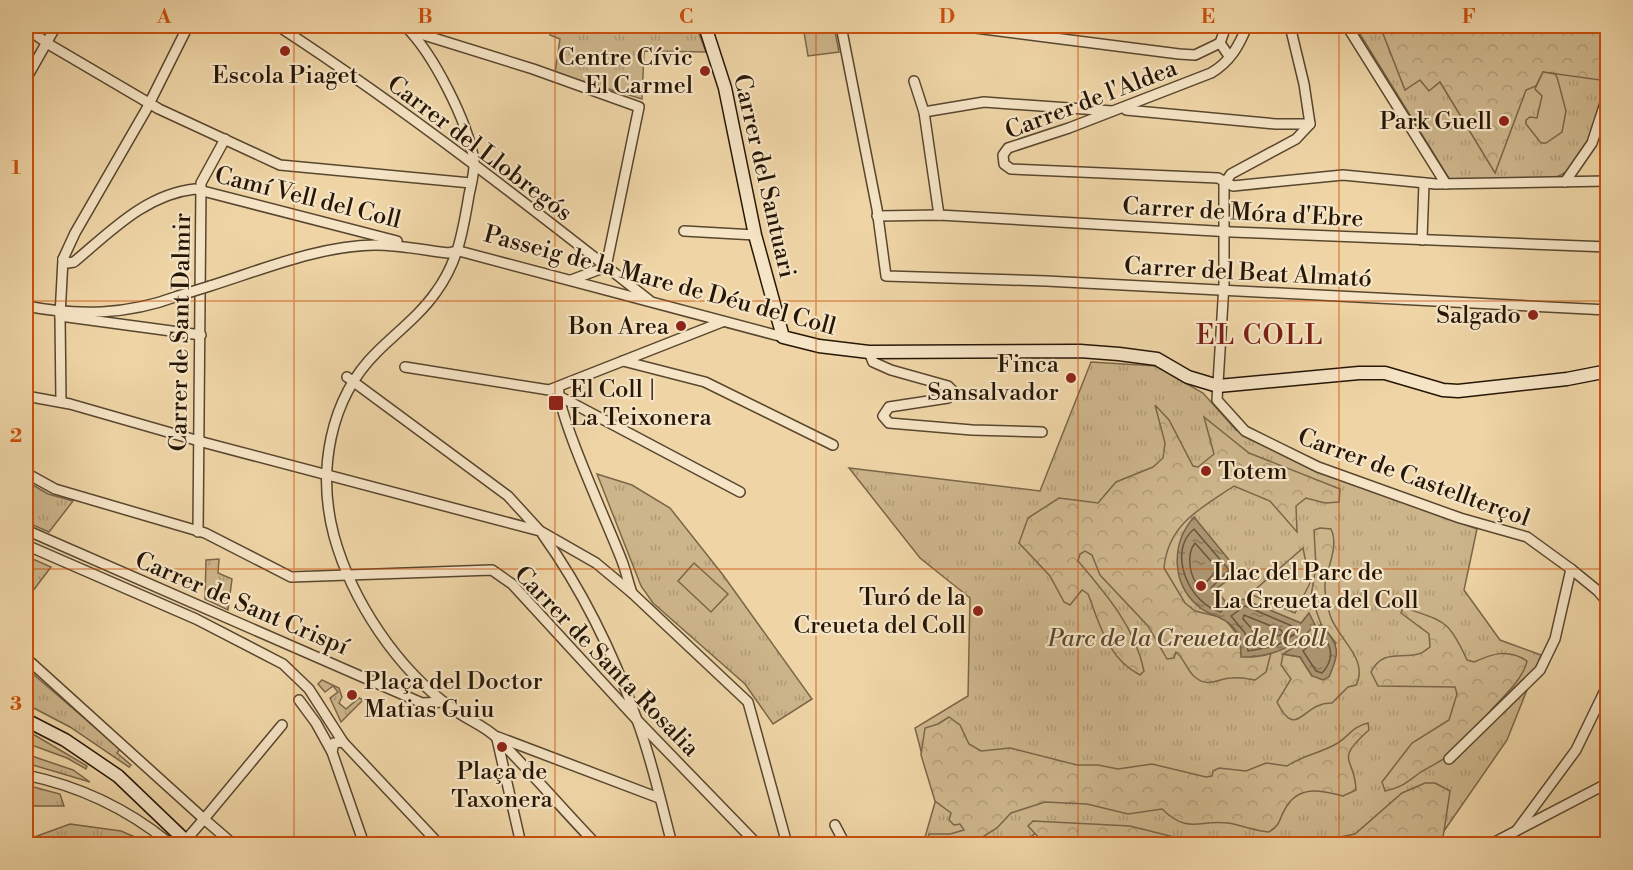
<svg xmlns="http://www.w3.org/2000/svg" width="1633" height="870" viewBox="0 0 1633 870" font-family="'Libre Bodoni',serif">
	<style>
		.grass { fill: url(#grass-tufts); stroke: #7a6648; stroke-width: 1.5 }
		.forest { fill: url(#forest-crowns); stroke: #7a6648; stroke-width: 1.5 }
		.garden { fill: #cdb58b; stroke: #7a6648; stroke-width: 1.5 }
		.water { fill: url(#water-ripples); stroke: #766246; stroke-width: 1.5 }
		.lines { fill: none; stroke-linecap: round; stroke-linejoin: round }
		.shore { stroke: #68553b; stroke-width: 1.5 }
		.street-casing { stroke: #58462e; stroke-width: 12 }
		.secondary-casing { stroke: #261606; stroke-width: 15 }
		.street { stroke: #f5e4c5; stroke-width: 9 }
		.secondary { stroke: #f5e4c5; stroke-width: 12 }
		.street-bridge-casing { stroke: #58462e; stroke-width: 12; stroke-linecap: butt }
		.street-bridge { stroke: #f5e4c5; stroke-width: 9 }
		.grid { fill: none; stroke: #cb4f0b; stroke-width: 1.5; stroke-opacity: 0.55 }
		.poi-dot { fill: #8f2418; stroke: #f5e4c5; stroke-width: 2 }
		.labels { text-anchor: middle; stroke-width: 4.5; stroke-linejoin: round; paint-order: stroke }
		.poi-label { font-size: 24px; fill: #261606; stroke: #f5e4c5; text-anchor: end }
		.street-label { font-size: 24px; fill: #261606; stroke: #f5e4c5 }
		.park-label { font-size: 24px; font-style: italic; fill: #58462e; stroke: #f5e4c5 }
		.quarter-label { font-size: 27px; letter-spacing: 1.5px; fill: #7a1f14; stroke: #f5e4c5 }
		.neatline { fill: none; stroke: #cb4f0b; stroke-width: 2 }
		.grid-label { font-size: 20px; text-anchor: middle; font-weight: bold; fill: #cb4f0b }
	</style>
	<defs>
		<pattern id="grass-tufts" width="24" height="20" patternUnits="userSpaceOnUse" patternTransform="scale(1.5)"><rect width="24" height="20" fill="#cdb58b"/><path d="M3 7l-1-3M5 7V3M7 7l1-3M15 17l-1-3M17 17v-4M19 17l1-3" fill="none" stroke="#b09b76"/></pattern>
		<pattern id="forest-crowns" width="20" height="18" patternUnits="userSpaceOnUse" patternTransform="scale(1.5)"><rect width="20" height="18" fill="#cdb58b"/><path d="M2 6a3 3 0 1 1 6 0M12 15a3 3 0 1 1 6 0" fill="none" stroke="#b09b76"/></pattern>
		<pattern id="water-ripples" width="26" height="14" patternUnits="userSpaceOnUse" patternTransform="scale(1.5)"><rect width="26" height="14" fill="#ab9470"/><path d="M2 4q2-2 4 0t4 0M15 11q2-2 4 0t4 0" fill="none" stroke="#8b785a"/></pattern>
	</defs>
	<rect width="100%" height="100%" fill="#efd5a6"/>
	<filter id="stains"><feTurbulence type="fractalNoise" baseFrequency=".00333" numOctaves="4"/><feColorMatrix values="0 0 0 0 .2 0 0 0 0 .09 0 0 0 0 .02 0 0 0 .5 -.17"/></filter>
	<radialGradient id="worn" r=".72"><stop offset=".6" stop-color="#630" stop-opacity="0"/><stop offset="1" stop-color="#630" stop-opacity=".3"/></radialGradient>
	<g class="grass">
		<polygon points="551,26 696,26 706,52 644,51 642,99 555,73 560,39 550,35"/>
		<path d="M 1355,26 L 1607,26 L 1607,100 L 1603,101 C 1593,126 1583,171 1553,178 L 1450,180 Z"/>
		<polygon points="1091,362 1156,366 1203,393 1236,430 1294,460 1477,529 1464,590 1500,640 1541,655 1507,740 1435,844 1065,844 1046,827 1019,844 923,844 938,792 926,770 915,728 968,696 970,598 920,558 849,468 1040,491"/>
		<polygon points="597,474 632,485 670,508 723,575 812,699 773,724 745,684 653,603 641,586"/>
		<polygon points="26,481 48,494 73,501 49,532 26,522"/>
		<polygon points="26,556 51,567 26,600"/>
		<polygon points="219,559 218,573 232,579 228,610 205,599 206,560"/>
		<polygon points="26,668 120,749 117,753 131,765 129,767 70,727 26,704"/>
		<polygon points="322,680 339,688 342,697 339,703 346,709 359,698 363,700 341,722 330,698 338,692 333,686 325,692 318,684"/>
		<polygon points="26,730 87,766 86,769 67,758 26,743"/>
		<polygon points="26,754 73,770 90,782 26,763"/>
		<polygon points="26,785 60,794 64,806 26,806"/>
		<polygon points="70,824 121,831 151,844 26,844 26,840"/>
	</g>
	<g class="forest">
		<polygon points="1380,26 1607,26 1607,81 1543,72 1536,86 1526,90 1495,173 1440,82 1429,91 1420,80 1405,90"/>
		<path d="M 1155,405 L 1169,420 L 1193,466 L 1198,467 L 1214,454 L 1204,417 L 1249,453 L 1340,489 L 1339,502 L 1325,503 L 1306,498 L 1296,506 L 1297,532 L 1270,501 L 1234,486 C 1201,508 1168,524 1164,568 L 1185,603 L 1195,611 L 1224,618 L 1245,644 L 1271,653 L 1266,672 L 1255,680 C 1248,679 1240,677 1232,678 C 1219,678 1209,688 1196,678 C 1187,672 1185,659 1176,652 L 1174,658 L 1167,659 L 1148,626 L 1100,575 L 1092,555 L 1085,551 L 1080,554 L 1078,561 C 1106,594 1135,627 1144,671 L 1140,675 C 1108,659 1100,625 1088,594 L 1082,590 L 1070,605 L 1064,602 L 1050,576 L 1019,543 L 1028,518 L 1059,498 L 1098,503 L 1116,482 L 1153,467 L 1163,458 L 1165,443 Z"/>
		<path d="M 1320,528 L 1331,529 C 1339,545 1328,566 1325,583 C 1324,593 1327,605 1330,615 C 1336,637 1370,659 1356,685 L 1348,687 L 1332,703 C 1302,702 1297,742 1277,702 L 1291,679 L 1281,665 L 1283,654 L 1300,657 L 1312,676 L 1336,643 L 1321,624 L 1311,596 L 1316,567 L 1314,530 Z"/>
		<path d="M 1403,607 C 1444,622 1448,618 1467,660 L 1474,662 C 1492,654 1508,648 1527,661 C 1523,679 1504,696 1492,709 C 1485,717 1480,726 1473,735 C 1459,753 1439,761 1421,772 C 1408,781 1402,788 1385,791 L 1382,782 L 1412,743 L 1449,720 L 1457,694 L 1455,687 L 1378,686 L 1371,672 C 1383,649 1399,659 1418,654 C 1422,654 1427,649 1430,647 L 1429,634 L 1401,613 Z"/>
		<path d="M 949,717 L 960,725 L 969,744 L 981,751 L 1010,748 L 1077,765 L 1098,765 L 1118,769 L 1152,764 L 1206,777 L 1212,776 L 1213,771 L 1219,768 L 1246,771 L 1266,763 L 1287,766 C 1303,755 1321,753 1336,744 C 1350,736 1351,727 1368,723 L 1369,730 C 1333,762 1355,756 1356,790 L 1343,796 C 1320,790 1298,785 1285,809 C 1278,821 1282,823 1269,832 C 1254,831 1242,825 1228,823 C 1199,819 1189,835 1162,809 L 1128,814 L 1087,804 L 1045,802 L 1011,813 L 997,828 L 973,843 L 943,844 L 928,838 L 929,834 L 950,834 L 964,830 L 960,824 L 954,825 L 949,820 L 951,813 L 935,801 L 921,755 L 925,728 L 938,724 Z"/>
		<polygon points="1425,783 1435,783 1450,791 1442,844 1305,844 1355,834 1402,793"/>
		<polygon points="1033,821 1130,826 1202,844 1140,844 1125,840 1116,844 1045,844 1028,826"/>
	</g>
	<g class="garden">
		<polygon points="803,26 834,26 839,52 808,56"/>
		<polygon points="1543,72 1555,74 1557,77 1566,111 1562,132 1546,143 1541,143 1526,124 1526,120 1530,117 1537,118 1542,96 1535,89"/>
		<polygon points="1303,548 1310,583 1295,613 1250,594"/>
		<polygon points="694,563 728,594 711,612 678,581"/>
	</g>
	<g class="water">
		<path d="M 1194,517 L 1239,572 L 1216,589 L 1230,608 L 1243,599 L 1301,623 L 1309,613 L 1315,625 C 1295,647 1270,658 1241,657 L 1240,635 C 1236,631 1232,625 1227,622 C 1218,615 1206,614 1198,606 C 1171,583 1171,543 1194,517 Z"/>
		<path d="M 1321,624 C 1340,648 1340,650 1329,677 L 1323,680 L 1312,676 L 1300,657 L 1283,654 L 1311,636 Z"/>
	</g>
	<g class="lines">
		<g class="shore">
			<path d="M 1194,529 L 1229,570 L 1211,588 L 1223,608 L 1221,612 C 1190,605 1166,552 1194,529 Z"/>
			<path d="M 1195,543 L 1218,569 L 1201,588 C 1189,579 1186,554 1195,543 Z"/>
			<polygon points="1245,606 1297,628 1298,632 1276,646 1248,651 1245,633 1231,616"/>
			<polygon points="1244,615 1281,630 1283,634 1255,643 1252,629 1243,619"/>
			<path d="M 1319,636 L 1323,636 C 1333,648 1333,661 1322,673 L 1316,671 L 1303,651 Z"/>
		</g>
		<g class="street-casing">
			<g id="street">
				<path d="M 278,26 C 407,110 528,205 649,300"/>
				<path d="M 405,26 C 433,53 468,122 474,161 C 475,171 471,185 469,195 C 463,231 458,262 436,292 C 420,315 397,332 377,352 C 329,399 317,472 334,536 C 352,601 397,669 453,709 C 467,720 486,726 498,739 C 532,773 563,810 596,844"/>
				<polyline points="841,26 877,209 886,276 1046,281 1608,310"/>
				<polyline points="960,26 1179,54 1195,55 1220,43 1229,56"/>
				<path d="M 1247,26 C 1239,46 1230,62 1211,73 L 1069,128 L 1008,148 L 1003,155 L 1004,164 L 1011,169 L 1218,178 L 1233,186 L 1343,175 L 1436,184 L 1608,181"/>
				<polyline points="1290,26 1304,84 1310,124 1296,139 1231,174 1224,184 1224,284 1217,400 1245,431 1318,467 1460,518 1527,537 1571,569 1598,591 1608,603"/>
				<polyline points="1347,26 1446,184"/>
				<polyline points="26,28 50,45 159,109 280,165 471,183"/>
				<polyline points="411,31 533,69 639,107 606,267 571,280"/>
				<polyline points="1220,43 1226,26"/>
				<polyline points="26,79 56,26"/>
				<polyline points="914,81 924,112 939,215"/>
				<polyline points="1126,110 1276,124 1310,124"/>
				<polyline points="924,112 984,102 1112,111"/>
				<polyline points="1565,182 1592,143 1608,94"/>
				<polyline points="877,216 939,215 1232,232 1608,247"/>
				<polyline points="684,231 755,235"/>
				<polyline points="1422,240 1424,183"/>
				<path d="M 63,259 L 68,263 L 74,262 C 110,232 146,194 195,189 L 397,241"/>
				<path d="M 210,286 C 264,269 318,246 375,245 C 399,245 424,250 448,253 L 459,251 L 783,337"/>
				<path d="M 26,306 C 78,316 127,315 178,296"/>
				<polyline points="60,316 201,335"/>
				<polyline points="869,352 873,362 891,370 948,386 952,390 948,398 889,407 883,416 889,423 972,430 1042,432"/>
				<polyline points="623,361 705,382 833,445"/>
				<polyline points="405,367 549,390 722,322"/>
				<polyline points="347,377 508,496 540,531 596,563 632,593 748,702 787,844"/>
				<path d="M 559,387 C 554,408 611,531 622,561 C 626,571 628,582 632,593"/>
				<polyline points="557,395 740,492"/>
				<polyline points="26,396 70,404 206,443 540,531"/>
				<polyline points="61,402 60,316 63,259 75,233 146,110 188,26"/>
				<polyline points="26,473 55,489 205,533 291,577 492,570 512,584 636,719 757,844"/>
				<polyline points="26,530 422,703 444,702"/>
				<polyline points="198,532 201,183 225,139"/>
				<path d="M 543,535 C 583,591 614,655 637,720 C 652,760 661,803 672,844"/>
				<polyline points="26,545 196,619 283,664 309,689 343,742 439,844"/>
				<polyline points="26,658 204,819 282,725"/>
				<polyline points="299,700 316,723 332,752"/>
				<polyline points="498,737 659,798"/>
				<polyline points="497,739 521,844"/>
				<polyline points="343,742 334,743 332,752 364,844"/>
				<polyline points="1449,759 1540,670 1555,639 1571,569"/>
				<path d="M 26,775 C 79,786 126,808 168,842 L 185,841 L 204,819 L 233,844"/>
				<polyline points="835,825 845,844"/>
				<polyline points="1517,830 1576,750 1608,684"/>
				<polyline points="1491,844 1608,783"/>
			</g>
		</g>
		<g class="secondary-casing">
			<g id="secondary">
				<polyline points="705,26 725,88 755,235 783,337 819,346 869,352 1080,351 1119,354 1157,359 1188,377 1218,386 1359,373 1385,373 1443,390 1458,391 1567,379 1608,371"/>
				<polyline points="26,720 65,740 118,776 189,844"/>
			</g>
		</g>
		<use href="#street" class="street"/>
		<use href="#secondary" class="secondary"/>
		<g class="street-bridge-casing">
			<polyline id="street-bridge" points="178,296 210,286"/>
		</g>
		<use href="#street-bridge" class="street-bridge"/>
	</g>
	<path class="grid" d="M 294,26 L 294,844M 555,26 L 555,844M 816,26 L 816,844M 1078,26 L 1078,844M 1339,26 L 1339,844M 26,301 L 1608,301M 26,569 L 1608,569"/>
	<g class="poi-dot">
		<circle cx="285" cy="51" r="6"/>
		<circle cx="705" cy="71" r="6"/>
		<circle cx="1504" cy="121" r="6"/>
		<circle cx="1533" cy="315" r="6"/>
		<circle cx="681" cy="326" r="6"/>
		<circle cx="1071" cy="378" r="6"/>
		<rect x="548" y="395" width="16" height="16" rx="3"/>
		<circle cx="1206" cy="471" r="6"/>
		<circle cx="1201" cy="586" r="6"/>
		<circle cx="978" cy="611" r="6"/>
		<circle cx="352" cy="695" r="6"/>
		<circle cx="502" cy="747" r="6"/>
	</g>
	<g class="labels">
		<g class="poi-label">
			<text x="693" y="65">Centre Cívic<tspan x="693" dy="28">El Carmel</tspan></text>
			<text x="285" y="83" text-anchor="middle">Escola Piaget</text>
			<text x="1492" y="129">Park Guell</text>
			<text x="1521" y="323">Salgado</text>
			<text x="669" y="334">Bon Area</text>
			<text x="1059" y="372">Finca<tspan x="1059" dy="28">Sansalvador</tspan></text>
			<text x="570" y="397" text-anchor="start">El Coll |<tspan x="570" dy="28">La Teixonera</tspan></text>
			<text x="1218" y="479" text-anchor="start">Totem</text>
			<text x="1213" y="580" text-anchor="start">Llac del Parc de<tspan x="1213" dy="28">La Creueta del Coll</tspan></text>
			<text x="966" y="605">Turó de la<tspan x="966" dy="28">Creueta del Coll</tspan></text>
			<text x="364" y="689" text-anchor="start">Plaça del Doctor<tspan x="364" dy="28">Matias Guiu</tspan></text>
			<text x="502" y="779" text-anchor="middle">Plaça de<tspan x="502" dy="28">Taxonera</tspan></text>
		</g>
		<g class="street-label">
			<text transform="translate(1091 99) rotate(-21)" y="8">Carrer de l'Aldea</text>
			<text transform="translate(480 148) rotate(37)" y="8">Carrer del Llobregós</text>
			<text transform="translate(765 176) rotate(77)" y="8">Carrer del Santuari</text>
			<text transform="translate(308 197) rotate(14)" y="8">Camí Vell del Coll</text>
			<text transform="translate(1243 212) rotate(3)" y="8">Carrer de Móra d'Ebre</text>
			<text transform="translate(1248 272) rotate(3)" y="8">Carrer del Beat Almató</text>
			<text transform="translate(660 280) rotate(15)" y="8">Passeig de la Mare de Déu del Coll</text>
			<text transform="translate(180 332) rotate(-89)" y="8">Carrer de Sant Dalmir</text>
			<text transform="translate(1414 477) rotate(20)" y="8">Carrer de Castellterçol</text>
			<text transform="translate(242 603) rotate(23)" y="8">Carrer de Sant Crispí</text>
			<text transform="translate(607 661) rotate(46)" y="8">Carrer de Santa Rosalia</text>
		</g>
		<g class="park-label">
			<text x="1187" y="646">Parc de la Creueta del Coll</text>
		</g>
		<g class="quarter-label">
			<text x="1260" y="344">EL COLL</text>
		</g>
	</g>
	<rect width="1633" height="870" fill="none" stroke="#efd5a6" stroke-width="66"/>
	<rect x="33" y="33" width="1567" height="804" class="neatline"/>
	<g class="grid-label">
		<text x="164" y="23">A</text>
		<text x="425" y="23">B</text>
		<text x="686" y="23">C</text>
		<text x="947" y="23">D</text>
		<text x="1208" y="23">E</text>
		<text x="1469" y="23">F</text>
		<text x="16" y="174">1</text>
		<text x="16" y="442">2</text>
		<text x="16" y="710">3</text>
	</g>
	<rect width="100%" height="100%" filter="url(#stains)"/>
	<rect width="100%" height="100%" fill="url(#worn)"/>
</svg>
